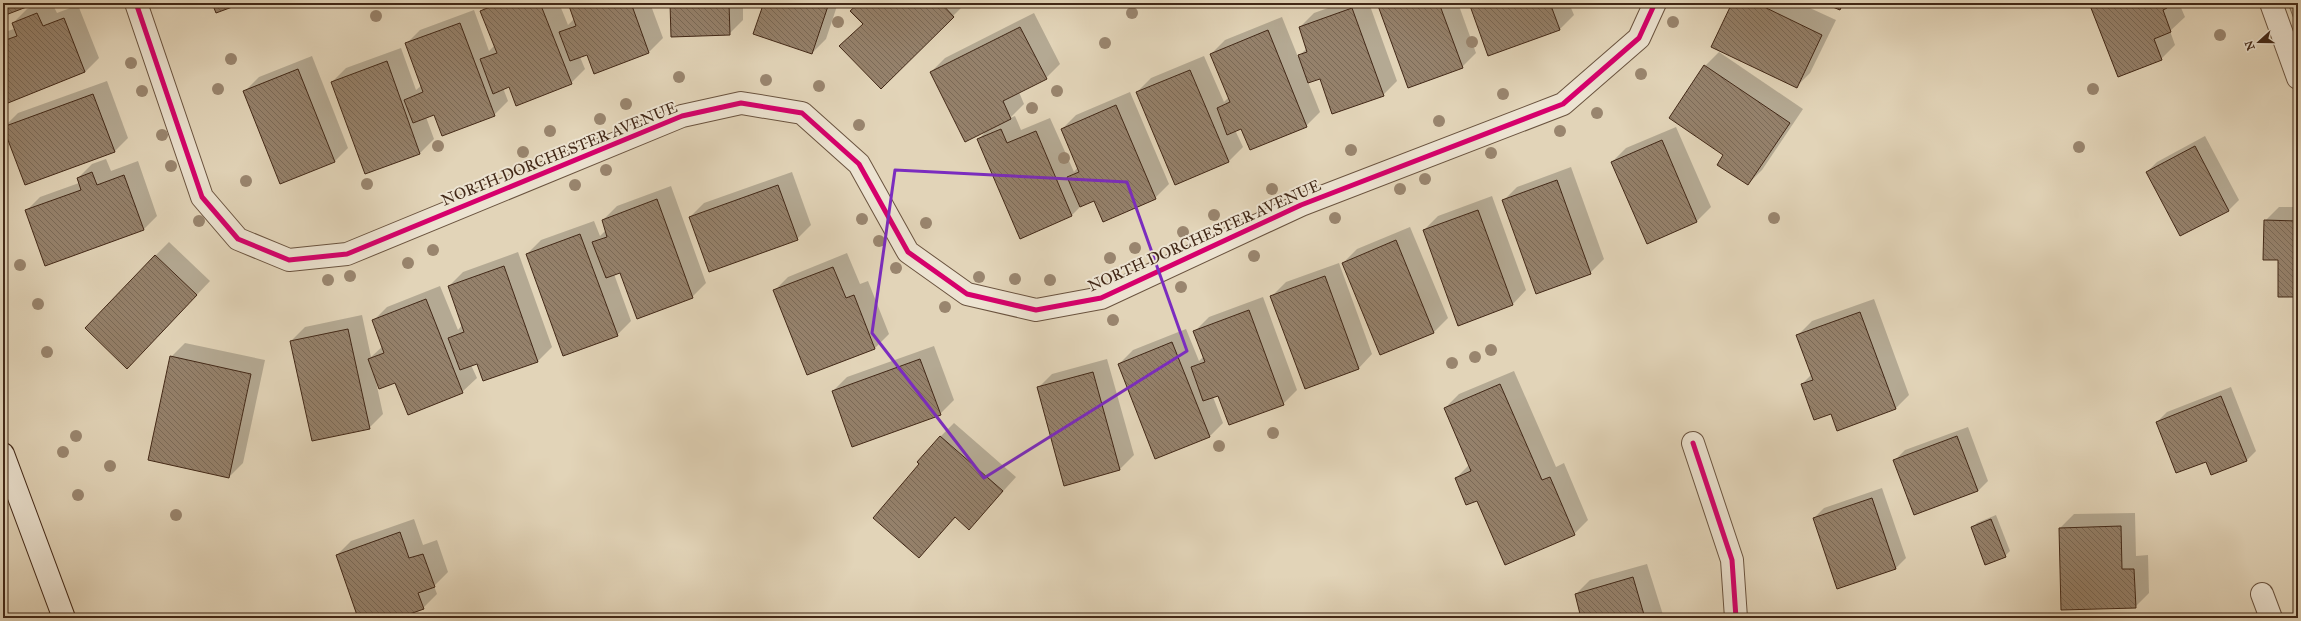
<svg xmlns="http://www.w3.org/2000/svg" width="2301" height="621" viewBox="0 0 2301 621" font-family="'IM FELL Great Primer',serif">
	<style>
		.grass { fill: url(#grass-tufts); stroke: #84705a }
		.shadow { fill: #0003 }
		.building { fill: url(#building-back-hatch); stroke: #422817 }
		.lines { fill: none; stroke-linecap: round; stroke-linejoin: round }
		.street-casing { stroke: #6a533f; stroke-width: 24 }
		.secondary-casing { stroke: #422817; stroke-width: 24 }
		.street { stroke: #ece3d1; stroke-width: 22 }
		.secondary { stroke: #ece3d1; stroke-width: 22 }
		.cycleway-casing { stroke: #ece3d1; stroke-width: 8 }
		.cycleway { stroke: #d6006c; stroke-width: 5 }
		.tree { fill: #99856e }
		.marked { fill: none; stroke: #7b2cbf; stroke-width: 3; stroke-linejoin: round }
		.labels { text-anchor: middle; stroke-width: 4; stroke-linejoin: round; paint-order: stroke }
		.street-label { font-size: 16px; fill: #422817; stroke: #ece3d1 }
	</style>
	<defs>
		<pattern id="grass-tufts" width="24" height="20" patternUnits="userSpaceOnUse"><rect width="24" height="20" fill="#c7b79d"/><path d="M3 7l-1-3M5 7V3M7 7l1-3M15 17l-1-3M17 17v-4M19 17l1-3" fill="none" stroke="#a3957f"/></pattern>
		<pattern id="building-back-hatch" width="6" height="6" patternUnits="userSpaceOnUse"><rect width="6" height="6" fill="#95816b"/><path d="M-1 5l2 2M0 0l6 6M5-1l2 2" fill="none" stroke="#7b6a57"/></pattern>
	</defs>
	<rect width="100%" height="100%" fill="#e2d4b8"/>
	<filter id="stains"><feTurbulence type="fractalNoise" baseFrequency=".005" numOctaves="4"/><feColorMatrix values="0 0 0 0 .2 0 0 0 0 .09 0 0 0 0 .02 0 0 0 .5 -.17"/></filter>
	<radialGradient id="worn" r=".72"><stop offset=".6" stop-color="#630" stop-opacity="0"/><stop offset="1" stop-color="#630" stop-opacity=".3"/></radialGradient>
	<polygon class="grass" points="2288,3 2298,3 2298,24 2294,19"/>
	<g class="shadow">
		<polygon points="42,3 52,3 57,13 78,5 99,58 85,72 3,104 3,33 16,28 13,23 27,9"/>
		<polygon points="489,3 559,3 568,25 575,18 569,3 650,3 663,38 649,52 595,72 588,54 580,57 585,69 571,83 510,86 503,88 508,101 494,115 434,113 426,117 434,139 420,153 365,173 332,82 346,68 401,48 416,90 422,85 406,44 420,30 474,10 489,51 495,45 481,11"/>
		<polygon points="671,3 743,3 743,20 729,34"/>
		<polygon points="751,3 838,3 826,39 812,53 763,7"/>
		<polygon points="860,3 966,3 881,88"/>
		<polygon points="1342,3 1369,3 1397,81 1383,95 1320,77 1308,82 1320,112 1306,126 1242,128 1235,130 1243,147 1229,161 1137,92 1151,78 1204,56 1224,102 1229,97 1211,54 1225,40 1282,17 1298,57 1307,48 1300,27 1314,13"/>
		<polygon points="1378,3 1458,3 1476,53 1462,67"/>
		<polygon points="1470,3 1569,3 1574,15 1560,29 1489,54"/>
		<polygon points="1733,3 1799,3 1836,20 1810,73 1796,87"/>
		<polygon points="2090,3 2179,3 2185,17 2170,31 2175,45 2161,59"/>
		<polygon points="1034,13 1060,64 1046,78 1019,92 1024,104 1010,118 1015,116 1021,130 1050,118 1074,172 1078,167 1062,129 1076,115 1130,92 1169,184 1155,198 1095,199 1082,205 1072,215 1020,237 978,140 988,129 931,72 945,58"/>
		<polygon points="1719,52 1803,109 1762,170 1748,184 1725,154 1705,66"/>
		<polygon points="312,56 348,148 334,162 245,91 259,77"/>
		<polygon points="107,81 128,138 114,152 4,127 18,113"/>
		<polygon points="1676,127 1711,207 1697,221 1647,243 1612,162 1626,148"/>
		<polygon points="2205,136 2239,200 2229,210 2180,235 2147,172 2157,162"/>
		<polygon points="106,159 111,171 138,161 157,216 143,230 26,211 40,197 79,183 78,178 92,164"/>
		<polygon points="1571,167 1604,259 1590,273 1503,201 1517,187"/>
		<polygon points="792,172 811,225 797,239 690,217 704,203"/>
		<polygon points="671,186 706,283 692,297 620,272 614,274 631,321 617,335 527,254 541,240 594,221 600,236 606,230 603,220 617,206"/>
		<polygon points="1492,196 1526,290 1512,305 1424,230 1438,216"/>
		<polygon points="2279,207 2298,207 2298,296 2279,259 2265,221"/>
		<polygon points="1410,227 1448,318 1434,332 1380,354 1343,263 1357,249"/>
		<polygon points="169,242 210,281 141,354 155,256"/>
		<polygon points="518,252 552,347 538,361 484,380 477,363 471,365 477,378 462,392 396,382 376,382 383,414 369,428 291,341 305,327 362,315 371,357 383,346 373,321 387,307 440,286 458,330 463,324 449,286 463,272"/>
		<polygon points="847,253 860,284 868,281 889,334 875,348 807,374 774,291 788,277"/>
		<polygon points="1339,263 1372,354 1358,369 1272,296 1286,282"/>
		<polygon points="1263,297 1297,390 1283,404 1219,395 1213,397 1223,423 1209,437 1119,364 1133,350 1186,329 1199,361 1204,356 1195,331 1209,317"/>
		<polygon points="1874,299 1909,395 1895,409 1831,413 1802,384 1812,374 1798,335 1812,321"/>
		<polygon points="185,343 265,360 243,463 229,477 171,357"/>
		<polygon points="934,346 954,400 940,414 833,391 847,377"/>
		<polygon points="1107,359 1134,455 1120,469 1065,485 1038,388 1052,374"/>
		<polygon points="1514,371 1556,467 1564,463 1588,520 1574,534 1478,499 1456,478 1469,465 1445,408 1459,394"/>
		<polygon points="2231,387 2256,451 2246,461 2157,422 2167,412"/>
		<polygon points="954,423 1016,477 969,529 956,517 919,556 921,464 940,437"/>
		<polygon points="1968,427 1988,481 1978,491 1895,460 1905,450"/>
		<polygon points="1882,488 1906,558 1896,568 1814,518 1824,508"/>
		<polygon points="2135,513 2136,556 2148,555 2149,593 2135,607 2060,528 2074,514"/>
		<polygon points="1996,515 2010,551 2005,556 1972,528 1977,523"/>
		<polygon points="414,519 423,545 437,540 448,572 434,586 437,594 423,608 395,618 359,618 337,555 351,541"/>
		<polygon points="1647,564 1664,618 1583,618 1576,594 1590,580"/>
	</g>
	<g class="building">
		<polygon points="3,3 37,3 3,16"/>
		<polygon points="212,3 243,3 216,13"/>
		<polygon points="500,3 540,3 572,84 516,106 509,87 493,94 480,59 497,53 480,11"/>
		<polygon points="568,3 631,3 649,53 594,74 587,55 570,61 559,32 576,26"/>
		<polygon points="670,3 729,3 730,35 671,37"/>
		<polygon points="748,3 829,3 812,54 753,34 762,8"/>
		<polygon points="859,3 941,3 954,17 881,89 839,46 863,24 850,11"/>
		<polygon points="1377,3 1439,3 1463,68 1408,88"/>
		<polygon points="1469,3 1550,3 1560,30 1488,56"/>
		<polygon points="1732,3 1756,3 1822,35 1797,88 1711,47"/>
		<polygon points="1823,3 1843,3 1840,10"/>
		<polygon points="2089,3 2165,3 2167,8 2163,10 2171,32 2154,39 2162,60 2118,77"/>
		<polygon points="1352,8 1384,96 1332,114 1320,79 1308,83 1298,55 1307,52 1299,27"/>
		<polygon points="37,13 43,26 64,18 85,72 3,105 3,41 17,36 12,23"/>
		<polygon points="460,23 495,116 442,136 434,115 413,123 404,100 423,92 405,43"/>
		<polygon points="1020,27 1047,79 1003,101 1011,119 965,142 930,72"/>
		<polygon points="1268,30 1307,127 1250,150 1241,129 1227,135 1217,108 1230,102 1210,54"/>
		<polygon points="387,61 420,154 365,174 331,82"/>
		<polygon points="1704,65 1790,123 1748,185 1717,165 1723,155 1669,118"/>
		<polygon points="298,69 335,162 280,184 243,91"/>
		<polygon points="1190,70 1229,162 1175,185 1136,92"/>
		<polygon points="93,94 115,152 25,185 3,127"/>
		<polygon points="1116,105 1156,199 1103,222 1094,201 1080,207 1067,177 1079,172 1061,129"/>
		<polygon points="1001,129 1007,143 1036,131 1072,216 1020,239 977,139"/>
		<polygon points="1662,140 1697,222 1647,244 1611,162"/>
		<polygon points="2195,146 2229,211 2180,236 2146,172"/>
		<polygon points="92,172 97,185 124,175 144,230 45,266 25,210 81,190 77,178"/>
		<polygon points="1557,180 1591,274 1536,294 1502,200"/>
		<polygon points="778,185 798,240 709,272 689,217"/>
		<polygon points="657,199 693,298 637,319 620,273 606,278 592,242 607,237 602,220"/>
		<polygon points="1478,210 1513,305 1458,326 1423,230"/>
		<polygon points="2264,220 2298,221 2298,297 2278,297 2278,260 2263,260"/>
		<polygon points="580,234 618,336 563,356 526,254"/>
		<polygon points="1396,240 1434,333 1380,355 1342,263"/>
		<polygon points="155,255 197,295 127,369 85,328"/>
		<polygon points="504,266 538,362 483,381 477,364 460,370 448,338 464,332 448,286"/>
		<polygon points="833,267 846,298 854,295 875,349 807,375 773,290"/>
		<polygon points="1325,276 1359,369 1305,389 1270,296"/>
		<polygon points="426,299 463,393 408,415 395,383 379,389 368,359 384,353 372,320"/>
		<polygon points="1249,310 1284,405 1229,425 1218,396 1203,401 1191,367 1205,362 1193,331"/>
		<polygon points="1860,312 1896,409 1837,431 1831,414 1814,420 1801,384 1813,380 1796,335"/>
		<polygon points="348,329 370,429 312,441 290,341"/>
		<polygon points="1172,342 1210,437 1155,459 1118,364"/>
		<polygon points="170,356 251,374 229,478 148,460"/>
		<polygon points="920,359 941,415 852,447 832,391"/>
		<polygon points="1093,372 1120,470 1064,486 1037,387"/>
		<polygon points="1500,384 1542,480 1550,477 1575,535 1505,565 1477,501 1466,505 1455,478 1471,471 1444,408"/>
		<polygon points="2221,396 2247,461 2211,475 2206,462 2176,473 2156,422"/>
		<polygon points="940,436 1003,491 969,530 955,517 919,558 873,518 919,464 917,462"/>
		<polygon points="1957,436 1978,491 1914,515 1893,460"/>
		<polygon points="1872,498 1896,569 1837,589 1813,518"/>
		<polygon points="1991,519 2006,557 1985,565 1971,527"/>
		<polygon points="2121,526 2122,569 2134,569 2136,608 2061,610 2059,528"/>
		<polygon points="400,532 409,558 423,554 435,587 418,593 424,609 398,618 358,618 336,555"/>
		<polygon points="1633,577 1645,618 1581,618 1575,594"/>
	</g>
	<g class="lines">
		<g class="street-casing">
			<g id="street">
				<polyline points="136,3 202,197 238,239 289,260 347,254 682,116 741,103 802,113 859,164 908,252 967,294 1036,310 1101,298 1301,205 1563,104 1639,38 1655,3"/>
				<polyline points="2271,3 2298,78"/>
				<polyline points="1693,443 1732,560 1736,618"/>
				<polyline points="2262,594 2271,618"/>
			</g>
		</g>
		<g class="secondary-casing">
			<polyline id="secondary" points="3,454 64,618"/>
		</g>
		<use href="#street" class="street"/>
		<use href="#secondary" class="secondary"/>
		<g class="cycleway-casing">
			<g id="cycleway">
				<polyline points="136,3 202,197 238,239 289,260 347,254 682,116 741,103 802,113 859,164 908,252 967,294 1036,310 1101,298 1301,205 1563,104 1639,38 1655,3"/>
				<polyline points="1693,443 1732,560 1736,618"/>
			</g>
		</g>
		<use href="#cycleway" class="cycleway"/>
	</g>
	<g class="tree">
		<circle cx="1132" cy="13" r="6"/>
		<circle cx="376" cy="16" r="6"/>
		<circle cx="838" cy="22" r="6"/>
		<circle cx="1673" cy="22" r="6"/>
		<circle cx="2220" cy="35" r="6"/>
		<circle cx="1472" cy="42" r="6"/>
		<circle cx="1105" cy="43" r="6"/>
		<circle cx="231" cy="59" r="6"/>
		<circle cx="131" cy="63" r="6"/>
		<circle cx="1641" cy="74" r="6"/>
		<circle cx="679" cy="77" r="6"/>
		<circle cx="766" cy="80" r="6"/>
		<circle cx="819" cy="86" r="6"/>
		<circle cx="218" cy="89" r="6"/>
		<circle cx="2093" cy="89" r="6"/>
		<circle cx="142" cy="91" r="6"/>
		<circle cx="1057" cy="91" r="6"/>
		<circle cx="1503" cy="94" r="6"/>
		<circle cx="626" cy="104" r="6"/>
		<circle cx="1032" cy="108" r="6"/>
		<circle cx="1597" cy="113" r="6"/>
		<circle cx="600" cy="119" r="6"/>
		<circle cx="1439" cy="121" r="6"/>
		<circle cx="859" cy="125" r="6"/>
		<circle cx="550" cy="131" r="6"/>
		<circle cx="1560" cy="131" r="6"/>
		<circle cx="162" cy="135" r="6"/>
		<circle cx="438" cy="146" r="6"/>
		<circle cx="2079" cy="147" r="6"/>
		<circle cx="1351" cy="150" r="6"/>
		<circle cx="523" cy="152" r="6"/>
		<circle cx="1491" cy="153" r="6"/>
		<circle cx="1064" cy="158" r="6"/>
		<circle cx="171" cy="166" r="6"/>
		<circle cx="606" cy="170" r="6"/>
		<circle cx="1425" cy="179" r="6"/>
		<circle cx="246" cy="181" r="6"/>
		<circle cx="367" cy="184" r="6"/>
		<circle cx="575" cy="185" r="6"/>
		<circle cx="1272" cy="189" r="6"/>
		<circle cx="1400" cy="189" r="6"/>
		<circle cx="1214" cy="215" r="6"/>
		<circle cx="1335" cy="218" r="6"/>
		<circle cx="1774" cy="218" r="6"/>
		<circle cx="862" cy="219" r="6"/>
		<circle cx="199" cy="221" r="6"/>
		<circle cx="926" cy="223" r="6"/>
		<circle cx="1183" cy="232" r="6"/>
		<circle cx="879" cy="241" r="6"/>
		<circle cx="1135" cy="248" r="6"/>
		<circle cx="433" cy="250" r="6"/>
		<circle cx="1254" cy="256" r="6"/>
		<circle cx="1110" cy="258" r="6"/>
		<circle cx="408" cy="263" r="6"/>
		<circle cx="20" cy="265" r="6"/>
		<circle cx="896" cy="268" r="6"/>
		<circle cx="350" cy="276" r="6"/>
		<circle cx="979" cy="277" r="6"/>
		<circle cx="1015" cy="279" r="6"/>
		<circle cx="328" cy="280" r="6"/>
		<circle cx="1050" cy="280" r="6"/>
		<circle cx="1181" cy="287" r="6"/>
		<circle cx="38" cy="304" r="6"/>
		<circle cx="945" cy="307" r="6"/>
		<circle cx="1113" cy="320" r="6"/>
		<circle cx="1491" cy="350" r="6"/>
		<circle cx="47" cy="352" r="6"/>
		<circle cx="1475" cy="357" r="6"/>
		<circle cx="1452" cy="363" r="6"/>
		<circle cx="1273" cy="433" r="6"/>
		<circle cx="76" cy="436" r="6"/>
		<circle cx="1219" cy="446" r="6"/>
		<circle cx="63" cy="452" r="6"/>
		<circle cx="110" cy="466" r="6"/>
		<circle cx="78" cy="495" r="6"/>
		<circle cx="176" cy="515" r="6"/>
	</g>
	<path class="marked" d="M 895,170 L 1127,182 L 1187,351 L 984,478 L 872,333 Z"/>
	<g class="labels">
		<g class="street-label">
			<text transform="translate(559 153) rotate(-22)" y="6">NORTH DORCHESTER AVENUE</text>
			<text transform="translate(1204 235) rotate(-24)" y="6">NORTH DORCHESTER AVENUE</text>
		</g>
	</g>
	<rect width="2301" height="621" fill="none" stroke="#e2d4b8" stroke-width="16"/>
	<rect x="4" y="4" width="2293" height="613" fill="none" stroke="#422817" stroke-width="2"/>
	<rect x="8" y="8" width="2285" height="605" fill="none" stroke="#422817"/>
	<g transform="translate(2259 42) rotate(249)" stroke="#ece3d1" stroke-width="3" paint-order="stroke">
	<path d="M0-3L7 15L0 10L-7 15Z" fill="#422817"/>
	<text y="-6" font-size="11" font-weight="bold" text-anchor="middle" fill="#422817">N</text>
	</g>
	<rect width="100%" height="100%" filter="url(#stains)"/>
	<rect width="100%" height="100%" fill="url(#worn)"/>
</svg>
